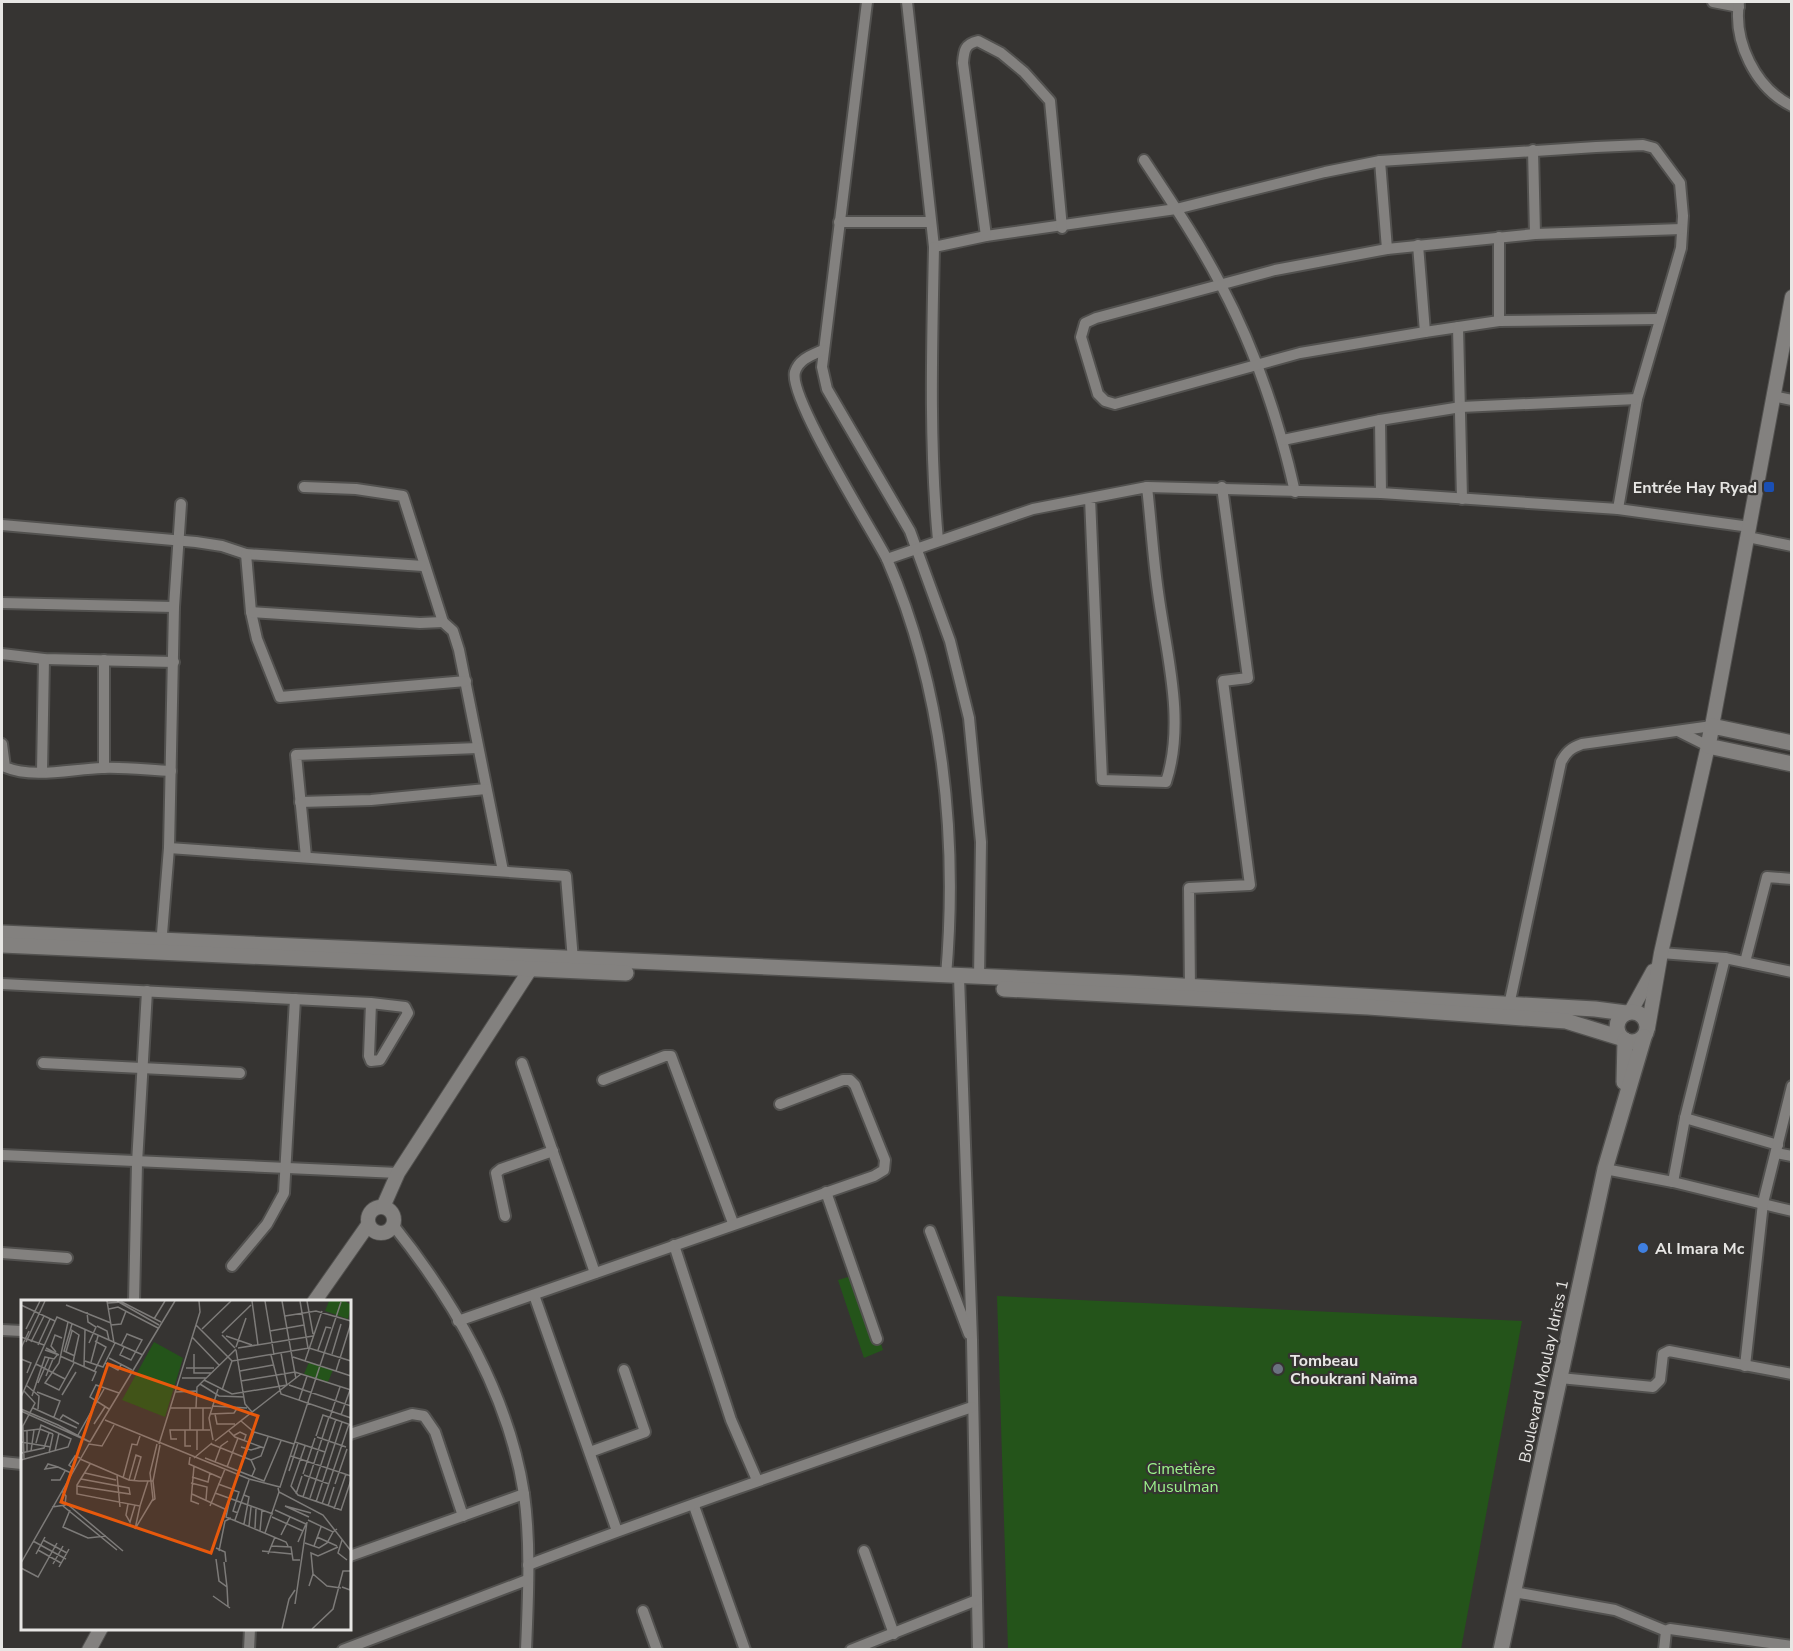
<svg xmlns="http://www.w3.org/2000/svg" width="1793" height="1651" viewBox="0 0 1793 1651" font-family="'Nunito Sans',sans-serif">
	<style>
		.green { fill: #24541a }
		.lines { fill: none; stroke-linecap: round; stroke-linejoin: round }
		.minor-casing { stroke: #52514f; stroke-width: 14 }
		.tertiary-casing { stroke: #52514f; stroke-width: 16 }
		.secondary-casing { stroke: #52514f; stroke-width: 18 }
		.minor { stroke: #83817f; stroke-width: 10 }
		.tertiary { stroke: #83817f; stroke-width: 14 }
		.secondary { stroke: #83817f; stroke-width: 15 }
		.transit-dot { fill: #1a4fb4; stroke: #363432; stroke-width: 2 }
		.shop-dot { fill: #3f7fe0; stroke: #363432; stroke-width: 2 }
		.worship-dot { fill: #6b7280; stroke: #363432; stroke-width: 2 }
		.labels { text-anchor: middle; stroke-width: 4.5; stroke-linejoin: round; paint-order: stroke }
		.poi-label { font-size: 16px; font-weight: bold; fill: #e7e6e4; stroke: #363432; text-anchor: start }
		.street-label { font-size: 16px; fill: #e7e6e4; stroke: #363432 }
		.park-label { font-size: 16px; fill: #9cf28c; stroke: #363432 }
		.inset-road { fill: none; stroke: #7d7b79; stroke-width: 1.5 }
		.view { fill: #e8590c; fill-opacity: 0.15; stroke: #e8590c; stroke-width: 3 }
		.inset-edge { fill: none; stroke: #e7e6e4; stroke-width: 3 }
	</style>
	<rect width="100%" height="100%" fill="#363432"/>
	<g class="green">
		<polygon points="858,1274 883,1350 864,1358 838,1280"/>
		<polygon points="997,1296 1522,1321 1461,1649 1008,1649"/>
	</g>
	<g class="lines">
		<g class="minor-casing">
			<g id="minor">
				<polyline points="867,2 822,367 827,389 910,531 950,641 969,718 981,842 979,978"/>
				<polyline points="907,2 934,247 986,236 1176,209 1325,172 1380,161 1596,147 1643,145 1654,148 1680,183 1683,216 1681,248 1637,399 1618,509"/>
				<polyline points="1713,2 1739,7"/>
				<path d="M 1739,2 C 1733,41 1755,88 1792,106"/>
				<polyline points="1533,150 1535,234"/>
				<path d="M 1144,160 C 1171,201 1199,242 1221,285 C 1256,351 1279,421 1295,492"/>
				<polyline points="1380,161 1387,249"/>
				<polyline points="839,222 931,222"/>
				<path d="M 986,236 L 963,63 C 964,50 965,44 978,41 L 1001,53 L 1024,72 L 1050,101 L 1062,228"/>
				<polyline points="1499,237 1499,321"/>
				<polyline points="1418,245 1425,332"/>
				<path d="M 934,247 C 932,345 929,443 938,540"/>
				<polyline points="1658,319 1499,321 1425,332 1300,353 1115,404 1105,401 1098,394 1081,337 1085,323 1096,318 1275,270 1387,249 1535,234 1682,229"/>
				<polyline points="1458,327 1462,499"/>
				<path d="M 823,350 C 812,355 799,359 795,372 C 788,397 871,528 887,559"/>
				<polyline points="1773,396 1792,400"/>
				<polyline points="1380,420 1381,493"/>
				<polyline points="1283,440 1380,420 1461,407 1637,399"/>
				<polyline points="304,487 356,489 403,496 443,622 453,631 459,650 503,871"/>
				<polyline points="1147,487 1381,493 1618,509 1750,527"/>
				<polyline points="2,525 196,542 222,546 246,554 423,566"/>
				<polyline points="1748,537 1792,546"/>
				<polyline points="246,554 251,612 257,639 280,697 466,681"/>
				<polyline points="2,603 174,607"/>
				<polyline points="251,612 420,623 443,622"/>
				<polyline points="2,654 44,659 174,662"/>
				<polyline points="1678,731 1708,746"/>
				<path d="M 2,744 L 5,767 C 33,779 72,769 102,768 C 125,767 148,770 171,771"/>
				<polyline points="104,768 104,660"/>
				<polyline points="42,772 44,659"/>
				<polyline points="300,802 371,800 486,789"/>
				<polyline points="169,848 566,876 573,960"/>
				<polyline points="306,857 296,755 478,748"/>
				<polyline points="161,946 169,848 174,607 181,504"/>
				<polyline points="1661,953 1725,958 1792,972"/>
				<polyline points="1745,962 1767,877 1792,879"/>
				<path d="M 946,976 C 958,836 943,689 887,559 L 1033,509 L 1147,487 C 1151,522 1153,557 1158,592 C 1166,653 1186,721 1166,782 L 1102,780 L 1090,498"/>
				<polyline points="959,977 972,1340 978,1650"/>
				<polyline points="2,984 371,1003 405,1007 408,1013 380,1060 371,1061 369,1056 371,1003"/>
				<polyline points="1190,992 1189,888 1250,885 1223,681 1248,678 1222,487"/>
				<path d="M 1508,1010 L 1561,762 C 1566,752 1571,748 1582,744 L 1712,726"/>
				<polyline points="43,1063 240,1073"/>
				<polyline points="522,1063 595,1273"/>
				<polyline points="603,1080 665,1056 671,1056 733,1223"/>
				<polyline points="1685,1118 1778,1145"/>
				<polyline points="1776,1153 1792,1156"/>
				<polyline points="2,1155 398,1173"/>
				<polyline points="1605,1169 1673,1182 1792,1211"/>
				<polyline points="1673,1182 1685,1118 1725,958"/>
				<polyline points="826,1192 877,1339"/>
				<polyline points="505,1216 496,1173 501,1169 553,1151"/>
				<path d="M 393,1225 C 455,1302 509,1396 524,1494 C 531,1545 528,1599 526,1650"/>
				<polyline points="930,1231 969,1334"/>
				<polyline points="674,1245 731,1420 757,1480"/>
				<polyline points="2,1253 67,1258"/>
				<polyline points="232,1266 267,1224 284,1193 295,999"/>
				<polyline points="534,1295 617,1531"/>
				<polyline points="134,1302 137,1163 147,991"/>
				<polyline points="458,1321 874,1176 884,1170 885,1160 855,1085 850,1080 843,1080 780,1104"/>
				<polyline points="2,1330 22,1331"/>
				<polyline points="1745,1366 1763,1203 1792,1086"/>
				<polyline points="1560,1378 1653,1387 1660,1380 1663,1354 1669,1351 1792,1374"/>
				<polyline points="350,1434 412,1414 424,1416 435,1432 463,1516"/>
				<polyline points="590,1452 645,1432 624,1370"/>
				<polyline points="2,1462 22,1464"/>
				<polyline points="694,1506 745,1650"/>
				<polyline points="864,1551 894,1634"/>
				<polyline points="350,1556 524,1494"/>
				<path d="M 528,1565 C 675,1509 824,1458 972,1407"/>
				<polyline points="1514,1592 1615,1610 1666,1631"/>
				<polyline points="643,1611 657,1650"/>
				<polyline points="249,1650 250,1628"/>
				<polyline points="343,1650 527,1580"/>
				<polyline points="851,1650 977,1600"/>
				<polyline points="1664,1650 1666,1631 1670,1629 1792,1646"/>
			</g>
		</g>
		<g class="tertiary-casing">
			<g id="tertiary">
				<polyline points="1712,726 1792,297"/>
				<polyline points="1631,1011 1653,971"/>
				<polyline points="1648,1028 1661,953 1708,746"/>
				<circle cx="381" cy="1220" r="13"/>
				<polyline points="383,1207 398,1173 535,962"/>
				<polyline points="314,1302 368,1225"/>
				<polyline points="89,1650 101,1628"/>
			</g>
		</g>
		<g class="secondary-casing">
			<g id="secondary">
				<polyline points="1792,743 1712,726 1708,746 1792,764"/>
				<polyline points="2,933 1129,983 1595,1009 1626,1013"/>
				<polyline points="2,945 626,973"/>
				<polyline points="1004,989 1368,1007 1566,1021 1621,1038"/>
				<circle cx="1632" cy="1027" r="15"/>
				<polyline points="1624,1082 1625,1040"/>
				<polyline points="1501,1650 1605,1169 1644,1037"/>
			</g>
		</g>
		<use href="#minor" class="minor"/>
		<use href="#tertiary" class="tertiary"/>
		<use href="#secondary" class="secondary"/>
	</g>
	<rect class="transit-dot" x="1763" y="481" width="12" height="12" rx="3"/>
	<circle class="shop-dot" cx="1643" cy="1248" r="6"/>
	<circle class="worship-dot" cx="1278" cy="1369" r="6"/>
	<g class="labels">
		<g class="poi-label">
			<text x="1757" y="493" text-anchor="end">Entrée Hay Ryad</text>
			<text x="1655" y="1254">Al Imara Mc</text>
			<text x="1290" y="1366">Tombeau<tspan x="1290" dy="18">Choukrani Naïma</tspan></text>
		</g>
		<g class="street-label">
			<text transform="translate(1543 1371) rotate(-78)" y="6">Boulevard Moulay Idriss 1</text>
		</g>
		<g class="park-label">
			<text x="1181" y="1474">Cimetière<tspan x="1181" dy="18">Musulman</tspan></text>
		</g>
	</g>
	<g transform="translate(21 1300)">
		<rect width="330" height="330" fill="#363432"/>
		<path d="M 308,1 L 324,1 L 330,5 L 327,19 L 304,11 ZM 133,42 L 162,58 L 144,117 L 101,100 ZM 288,62 L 312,70 L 307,82 L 283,74 Z" fill="#24541a"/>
		<path class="inset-road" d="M 86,1 L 93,43M 96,1 L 138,25M 231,1 L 237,45M 244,1 L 253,55M 261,1 L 275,79M 279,1 L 287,48M 286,1 L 292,34M 87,3 L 101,2 L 140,22M 0,5 L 34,21M 45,5 L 90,23M 88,9 L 97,7 L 137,28M 66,12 L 67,22 L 75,27 L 68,43M 264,16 L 295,11 L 330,21M 133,19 L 144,1M 47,22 L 38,63 L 24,83 L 38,90 L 53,63M 51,24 L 43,51 L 54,56M 90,25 L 100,24 L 105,11M 175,25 L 211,61 L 201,90M 76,26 L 86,31 L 88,40M 5,29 L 19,1M 49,29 L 58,35 L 52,62M 181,29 L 210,1M 249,31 L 283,25M 201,33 L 230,5M 201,35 L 214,48M 205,36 L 231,45M 0,37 L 23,45M 171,37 L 198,65M 5,42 L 24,1M 10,42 L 23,16M 17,45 L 29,19M 100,46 L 106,34 L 121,40 L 110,60 L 99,55 L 103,47M 215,47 L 225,18M 0,48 L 8,31M 217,48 L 292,36M 24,50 L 38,55 L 25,48M 215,50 L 224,104 L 231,112M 297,50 L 305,27 L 310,28M 35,52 L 30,46 L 34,35 L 41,38M 45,52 L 51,31M 260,53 L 266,86M 173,54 L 173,73 L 190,73M 311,54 L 320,24M 250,55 L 260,94 L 330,118M 39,56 L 75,72 L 71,81M 272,57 L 330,76M 88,58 L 111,70M 0,59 L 10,63 L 6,73M 64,61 L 82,67 L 94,43M 211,61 L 288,48 L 330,61M 284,61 L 301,11M 70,62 L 77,36M 84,63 L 97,70 L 100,65M 15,64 L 44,79M 63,67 L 64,30M 165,68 L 193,68M 219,71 L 252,65M 315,71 L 330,23M 73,72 L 85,47 L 74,41M 25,76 L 32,59M 161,78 L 185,78M 183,80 L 211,94 L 266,85M 220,81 L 274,72 L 330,90M 17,83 L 28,58M 179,84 L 198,96 L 223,97M 5,85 L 18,96 L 17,109M 268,85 L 330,106M 3,91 L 14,103 L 2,126 L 3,159M 16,92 L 39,101 L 33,117M 154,92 L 175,91M 41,95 L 55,72M 11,96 L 24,57 L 33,59 L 37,54M 0,97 L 36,17 L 122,55M 278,100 L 286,76M 191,106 L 226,108M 12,108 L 56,128M 149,108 L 190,108M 169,108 L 169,130M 175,108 L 176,87 L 215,49M 182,108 L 182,130M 0,109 L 37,125 L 69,142 L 0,111M 88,109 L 69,97 L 75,85 L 98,93M 189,114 L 213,113 L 217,107M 194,114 L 196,124 L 214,124M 320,115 L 329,90M 309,117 L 319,87M 39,119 L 42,115 L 58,124M 82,120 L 154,1M 84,120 L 228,179 L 259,187 L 320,2M 220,121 L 233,132 L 273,144M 73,124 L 84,107M 6,130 L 6,151M 164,130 L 164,146 L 170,146M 176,130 L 176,150M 2,131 L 19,129 L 32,134M 208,131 L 214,137 L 243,148M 57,135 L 83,89M 212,136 L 219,132 L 225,135 L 223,141M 295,136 L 302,115 L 330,125M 296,137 L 325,147M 156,139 L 150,139 L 149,130 L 189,130M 192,140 L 188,118 L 197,89M 194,141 L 280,74M 0,142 L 30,147M 69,142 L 82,120M 274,142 L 304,152M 138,144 L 179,12 L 178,1M 190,144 L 230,160M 284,146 L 270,186 L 277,195 L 320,210 L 330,180M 220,147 L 230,150 L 240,147M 10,151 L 13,130M 34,151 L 38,133M 0,153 L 23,148 L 28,133M 28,153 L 32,134M 270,156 L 330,176M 169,157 L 168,164 L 200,178M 173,158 L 191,143M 184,158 L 243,181 L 260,141M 59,159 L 108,180M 0,160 L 47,147 L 50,139 L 20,125 L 15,143M 194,162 L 200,146 L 207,141M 69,164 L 56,185 L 56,194 L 119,206 L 114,229M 173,166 L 170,201 L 178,204M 37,167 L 24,169 L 27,164 L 37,167 L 50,173M 206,167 L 217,138M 53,169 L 48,165 L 54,156 L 59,158M 218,171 L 233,132M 268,171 L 277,143M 64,173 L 95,180M 282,174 L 294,138M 96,175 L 99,207M 283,175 L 308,184M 231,176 L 234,169 L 230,160 L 240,156 L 247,137M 171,177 L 187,182 L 189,173M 102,178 L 111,144 L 116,145 L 119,136M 30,180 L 39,180 L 44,171M 113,181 L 120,157 L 115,155 L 108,180 L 118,181 L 127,181M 170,183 L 186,187 L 185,200M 197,184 L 211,189 L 205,217 L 265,242 L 267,246M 314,184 L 326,149M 56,186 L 109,194 L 108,188 L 60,179M 257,188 L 258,192 L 302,215 L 330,251M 212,190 L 218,192 L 212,211 L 217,213M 194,193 L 252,214M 171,194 L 206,210M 275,194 L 281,176M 282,197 L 308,117M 289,198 L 315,119M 131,201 L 134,199 L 132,181M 295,202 L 321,122M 45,203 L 102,251M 107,204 L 105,215 L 109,222 L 114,205M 301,204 L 328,124M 42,206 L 96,250M 119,206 L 127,181 L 132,181 L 139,145M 189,206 L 204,169M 307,206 L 313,187M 31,207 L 44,205 L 45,196 L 41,191M 313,209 L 325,174M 49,210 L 42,227 L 67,238 L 85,236M 254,210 L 285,224M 251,217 L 282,231M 288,217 L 264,206 L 290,213M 214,220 L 228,180M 287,220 L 312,232 L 316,229M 223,224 L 228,197 L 223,195M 228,226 L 230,207M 234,228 L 235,209M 114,229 L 132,199 L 129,173 L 136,144M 239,231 L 241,210M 244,233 L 258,192M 260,235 L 269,217M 296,237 L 316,246M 22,240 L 46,253M 321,240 L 317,253 L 326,260M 12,241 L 45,259M 277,242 L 285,224M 284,243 L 298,248 L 306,243 L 312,232M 250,246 L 270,247 L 272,260 L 279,260M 293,246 L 300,227M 195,248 L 204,252 L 205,262M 17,250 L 40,263M 198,251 L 204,221 L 210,218M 241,251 L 271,254M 15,254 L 24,237M 247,254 L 254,237M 195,259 L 198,281 L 206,287 L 207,306M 203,262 L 206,287M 0,263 L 68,144 L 81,146 L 93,125M 32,264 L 42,246M 38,267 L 48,249M 0,268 L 17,277 L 36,243M 292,274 L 306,286 L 320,288M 288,286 L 292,274 L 290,253 L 297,256 L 317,247M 321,287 L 329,290 L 330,276M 192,296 L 209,308M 274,304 L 286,222M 261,329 L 268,299 L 274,290M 291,329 L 312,309 L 322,271 L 330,271"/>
		<path class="view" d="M 87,64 L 237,116 L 190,253 L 40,202 Z"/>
		<rect width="330" height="330" class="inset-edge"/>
	</g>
	<rect width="1793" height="1651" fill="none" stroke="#e7e6e4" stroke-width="6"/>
</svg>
